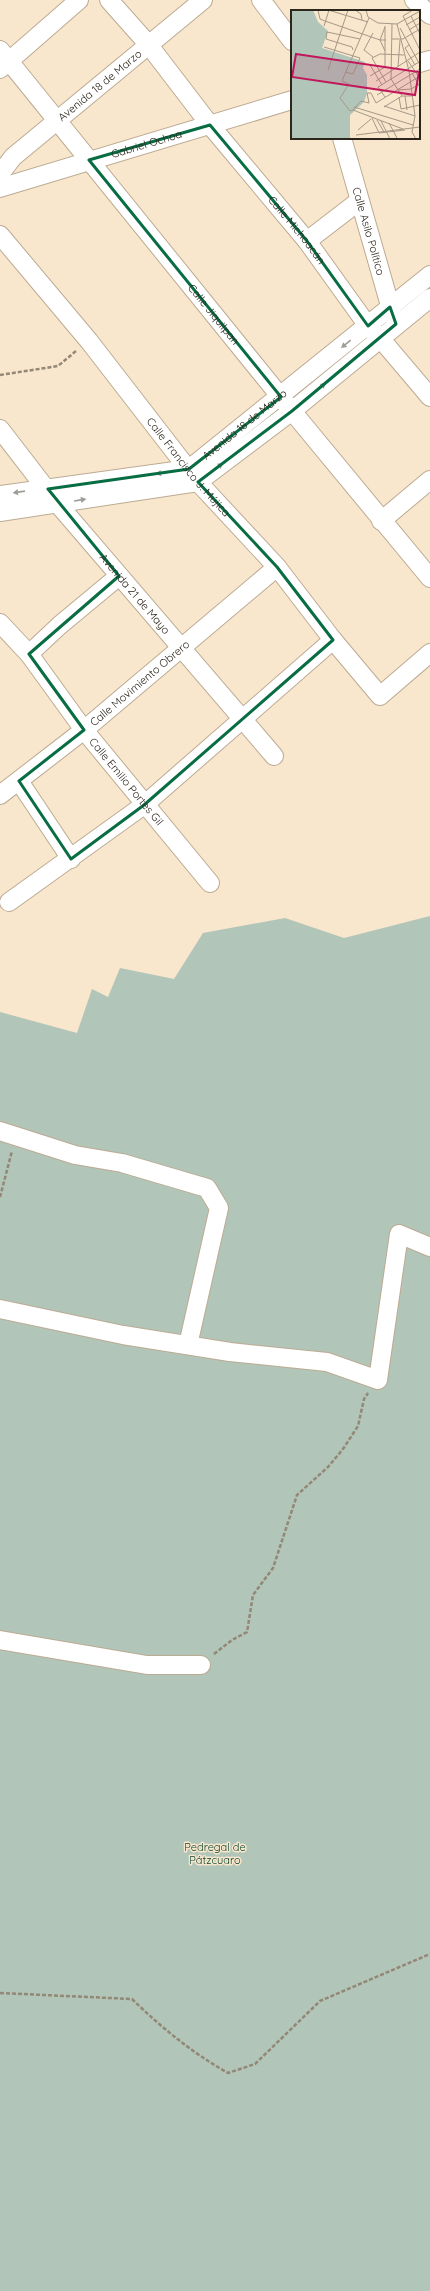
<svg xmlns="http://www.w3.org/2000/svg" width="430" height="2291" viewBox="0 0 430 2291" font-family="Quicksand,sans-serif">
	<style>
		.green { fill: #b1c5b9 }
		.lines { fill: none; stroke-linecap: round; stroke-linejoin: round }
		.minor-casing { stroke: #bcab93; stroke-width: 20 }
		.path { stroke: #938776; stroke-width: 2.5; stroke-dasharray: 4 2; stroke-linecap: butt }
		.minor { stroke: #fff; stroke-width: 18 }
		.oneway { fill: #a09d99 }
		.marked { fill: none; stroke: #086d43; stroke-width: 3; stroke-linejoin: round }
		.labels { text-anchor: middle; stroke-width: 3; stroke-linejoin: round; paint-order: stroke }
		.street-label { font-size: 11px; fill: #2c261d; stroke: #f8e6cd }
		.park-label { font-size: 11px; fill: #003f25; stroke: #f8e6cd }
		.inset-road { fill: none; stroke: #a69987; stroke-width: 1 }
		.view { fill: #c2185b; fill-opacity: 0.15; stroke: #c2185b; stroke-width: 2 }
		.inset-edge { fill: none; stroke: #2c261d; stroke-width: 2 }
	</style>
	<rect width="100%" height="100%" fill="#f8e6cd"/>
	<polygon class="green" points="430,916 430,2291 0,2291 0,1012 77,1033 92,989 108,997 120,968 174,979 203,933 285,918 344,938"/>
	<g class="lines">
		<g class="minor-casing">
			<g id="minor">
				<path id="s1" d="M 109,0 L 148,44 L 210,125 L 307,241 L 368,326 L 380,338 L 430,397"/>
				<polyline points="261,0 292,41"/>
				<polyline points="414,0 430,15"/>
				<path id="s2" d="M 0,50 L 292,411 L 430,578"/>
				<polyline points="419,63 430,60"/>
				<polyline points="0,69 79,0"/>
				<path id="s3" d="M 342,138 L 393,316"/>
				<path id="s4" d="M 0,174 L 13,157 L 203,0"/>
				<path id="s5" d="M 0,188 L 292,100"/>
				<path id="s6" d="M 0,235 L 89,341 L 198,482 L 277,567 L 333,640 L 380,696 L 430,653"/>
				<polyline points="307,241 359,201"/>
				<path id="s7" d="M 0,429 L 57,503 L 274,756"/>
				<path id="s8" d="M 0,495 L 189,469 L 430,275"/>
				<polyline points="0,512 198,482 292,411 430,298"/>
				<polyline points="381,521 430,480"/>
				<path id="s9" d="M 0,623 L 29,654 L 84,730 L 210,883"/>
				<polyline points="29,654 60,625 119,576"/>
				<polyline points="19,781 71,859"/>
				<path id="s10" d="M 0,795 L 84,730 L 277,567"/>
				<polyline points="9,902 144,805 333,640"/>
				<polyline points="0,1131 75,1155 122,1163 207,1188 219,1208 188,1345"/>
				<polyline points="0,1309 123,1335 230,1352 327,1362 378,1380 399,1234 430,1247"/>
				<polyline points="0,1640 147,1665 201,1665"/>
			</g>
		</g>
		<g class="path">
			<polyline points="0,375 58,366 76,351"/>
			<polyline points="0,1197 12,1151"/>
			<polyline points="214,1654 232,1640 247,1632 253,1595 273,1568 297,1495 328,1467 343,1449 358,1426 364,1399 368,1393"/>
			<path d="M 0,1993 L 132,1999 C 162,2028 191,2052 228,2073 L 255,2064 L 320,2001 L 430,1954"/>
		</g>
		<use href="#minor" class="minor"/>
	</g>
	<defs><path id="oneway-solid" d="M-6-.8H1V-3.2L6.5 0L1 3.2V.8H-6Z"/></defs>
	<g class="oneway">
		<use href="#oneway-solid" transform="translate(346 344) rotate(141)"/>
		<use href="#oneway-solid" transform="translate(321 387) rotate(-40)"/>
		<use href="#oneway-solid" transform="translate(218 467) rotate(-37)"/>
		<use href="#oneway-solid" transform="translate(162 473) rotate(172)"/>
		<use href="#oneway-solid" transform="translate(19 492) rotate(172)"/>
		<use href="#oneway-solid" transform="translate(80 500) rotate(-9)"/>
	</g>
	<path class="marked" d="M 210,125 L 307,241 L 368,326 L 390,307 L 396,324 L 292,411 L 198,482 L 277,567 L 333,640 L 144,805 L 71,859 L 19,781 L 84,730 L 29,654 L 119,576 L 48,489 L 189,469 L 281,397 L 89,160 Z"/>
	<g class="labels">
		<g class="street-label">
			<text dy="4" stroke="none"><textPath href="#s4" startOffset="134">Avenida 18 de Marzo</textPath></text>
			<text dy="4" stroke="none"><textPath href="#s5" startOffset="153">Gabriel Ochoa</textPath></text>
			<text dy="4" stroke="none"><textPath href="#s1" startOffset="297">Calle Michoacán</textPath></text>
			<text dy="4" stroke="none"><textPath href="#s3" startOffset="97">Calle Asilo Político</textPath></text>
			<text dy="4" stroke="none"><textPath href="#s2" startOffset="340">Calle Jiquilpan</textPath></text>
			<text dy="4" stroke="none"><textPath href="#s8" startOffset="262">Avenida 18 de Marzo</textPath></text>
			<text dy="4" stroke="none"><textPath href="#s6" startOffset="299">Calle Francisco J. Mújica</textPath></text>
			<text dy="4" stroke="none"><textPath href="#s7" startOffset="213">Avenida 21 de Mayo</textPath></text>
			<text dy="4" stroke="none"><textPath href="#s10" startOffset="179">Calle Movimiento Obrero</textPath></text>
			<text dy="4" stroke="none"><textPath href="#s9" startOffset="203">Calle Emilio Portes Gil</textPath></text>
		</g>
		<g class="park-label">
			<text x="215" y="1851">Pedregal de<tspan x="215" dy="13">Pátzcuaro</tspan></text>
		</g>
	</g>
	<g transform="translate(291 10)">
		<rect width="129" height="129" fill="#f8e6cd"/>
		<path d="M 0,0 L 22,0 L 27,12 L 37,21 L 31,38 L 74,52 L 72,58 L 76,65 L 76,83 L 73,92 L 59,105 L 59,129 L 0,129 Z" fill="#b1c5b9"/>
		<path class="inset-road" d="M 27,0 L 29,9 L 34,11 L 89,30 L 95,30M 37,0 L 77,12M 64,0 L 70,4 L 71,10M 75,0 L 77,7 L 87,13 L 106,14 L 129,1M 122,0 L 112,6 L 129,40M 120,6 L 129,24M 101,14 L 100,69 L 111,86 L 121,86M 106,14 L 118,61 L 124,106 L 121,122 L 125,129M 115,15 L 129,7M 33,16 L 38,0M 109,18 L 129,55M 118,20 L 129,13M 82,23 L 73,40 L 82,47M 101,29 L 112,29 L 129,19M 89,30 L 94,17M 89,30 L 94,41M 118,35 L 114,38 L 124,55M 33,37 L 69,48 L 62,64 L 54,62M 62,40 L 61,37 L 35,29 L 36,22 L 69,29M 117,51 L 128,67M 79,55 L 91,75M 107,57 L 109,30M 37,60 L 57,0M 121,63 L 129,77M 79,66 L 94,57 L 94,16M 85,71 L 129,42M 95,72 L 81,48 L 89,44 L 113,45M 107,80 L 120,79 L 129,74M 86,85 L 129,59M 114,86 L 116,100M 94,87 L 87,77 L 128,52M 108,87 L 110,99 L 129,95M 93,96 L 124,106M 63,97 L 122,115M 93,97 L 111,86M 62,100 L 59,101 L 49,88 L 58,74 L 51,71 L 78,8M 62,100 L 70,91 L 78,93 L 76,83 L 80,83 L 85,93 L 129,66M 62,100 L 112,119M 81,108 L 88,123 L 114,120M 86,110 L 93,122M 90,111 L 99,129M 98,113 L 106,128M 67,120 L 80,109M 65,125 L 129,117"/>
		<path class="view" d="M 5,44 L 128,62 L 124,85 L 1,67 Z"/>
		<rect width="129" height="129" class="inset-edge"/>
	</g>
</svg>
